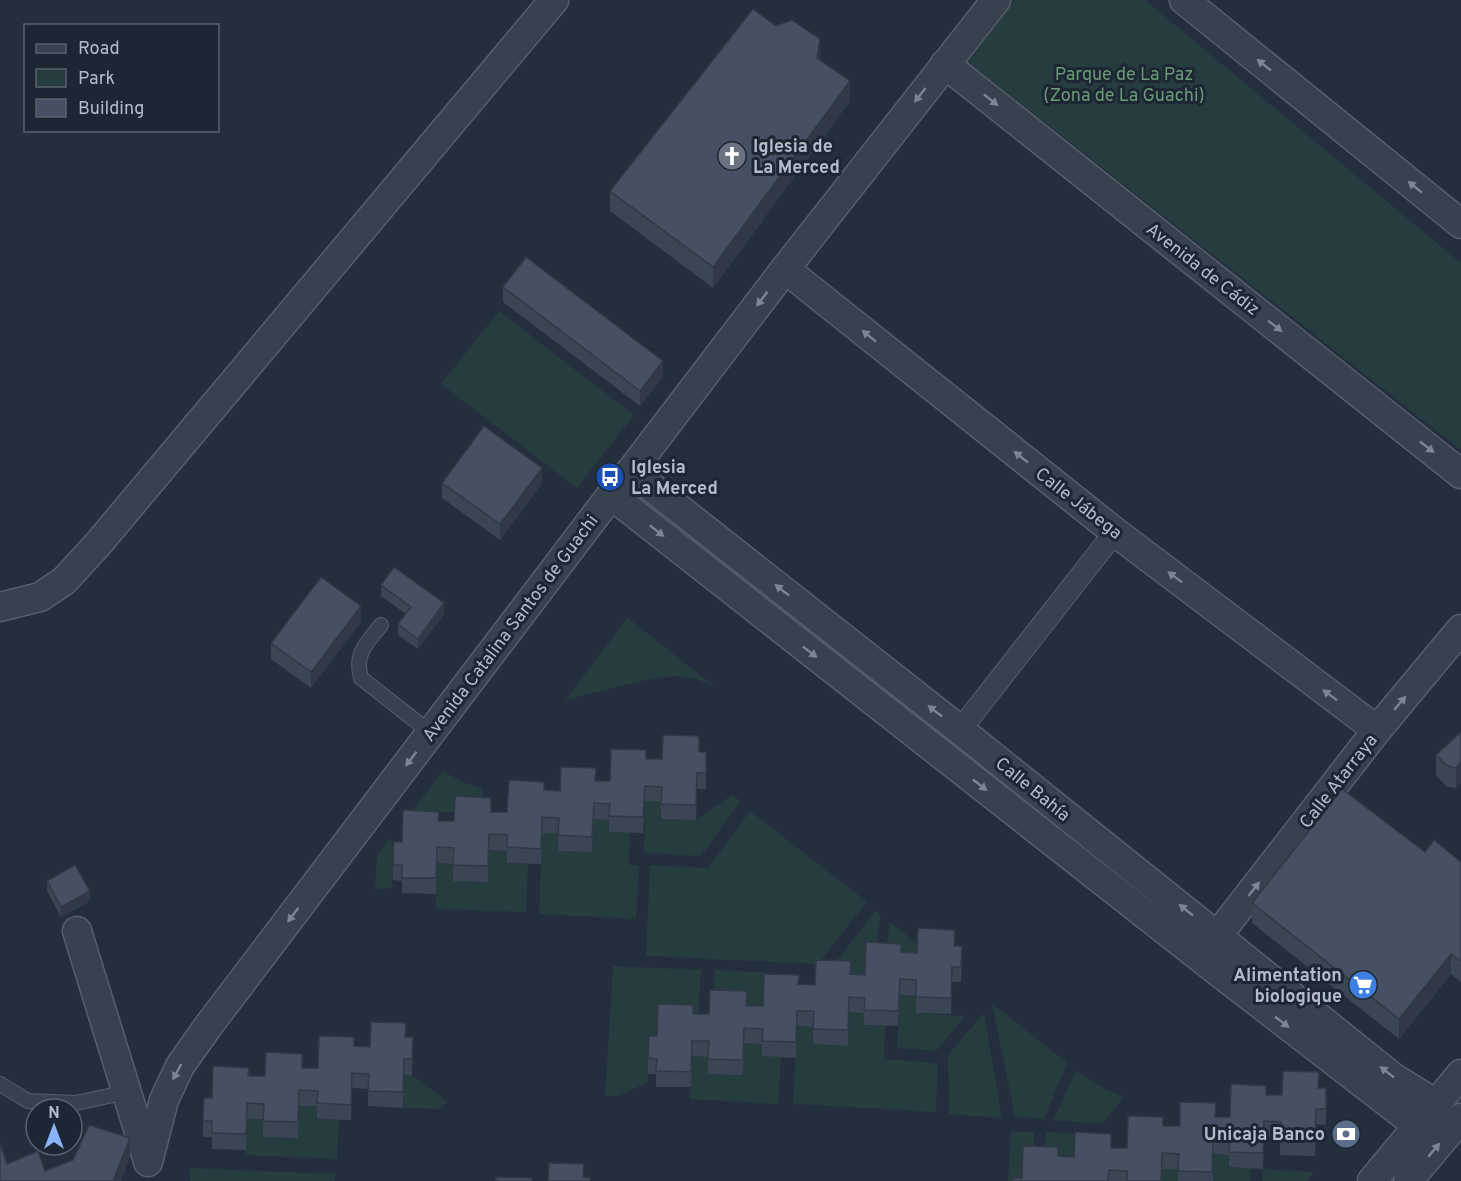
<svg xmlns="http://www.w3.org/2000/svg" width="1461" height="1181" viewBox="0 0 1461 1181" font-family="Overpass,sans-serif">
	<style>
		.green { fill: #263c3f }
		.lines { fill: none; stroke-linecap: round; stroke-linejoin: round }
		.service-casing { stroke: #565f6c; stroke-width: 16 }
		.pedestrian-casing { stroke: #565f6c; stroke-width: 23 }
		.minor-casing { stroke: #565f6c; stroke-width: 31 }
		.service { stroke: #38414e; stroke-width: 14 }
		.pedestrian { stroke: #38414e; stroke-width: 21 }
		.minor { stroke: #38414e; stroke-width: 28 }
		.wall { fill: #3b4654 }
		.shaded-wall { fill: #303945 }
		.building { fill: #455162; stroke: #303945; stroke-width: 1.5 }
		.oneway { fill: #7c8592 }
		.labels { text-anchor: middle; stroke-width: 6; stroke-linejoin: round; paint-order: stroke }
		.park-label { font-size: 18px; fill: #6b9a76; stroke: #1d2633 }
		.poi-label { font-size: 18px; font-weight: bold; fill: #b4bcc9; stroke: #1d2633; text-anchor: start }
		.street-label { font-size: 18px; fill: #b4bcc9; stroke: #1d2633 }
	</style>
	<rect width="100%" height="100%" fill="#242f3e"/>
	<g class="green">
		<polygon points="1015,0 1145,0 1461,263 1461,450 968,62"/>
		<polygon points="499,311 634,415 577,488 441,384"/>
		<polygon points="628,618 715,687 696,679 676,676 650,679 565,700"/>
		<polygon points="443,771 462,782 483,789 483,813 412,811"/>
		<polygon points="732,795 741,801 701,856 644,853 645,801 661,802 661,819 696,820"/>
		<polygon points="750,811 867,902 818,964 646,956 650,865 708,868"/>
		<polygon points="594,819 610,820 610,832 630,832 629,865 639,866 636,919 539,914 542,833 559,833 559,851 592,852"/>
		<polygon points="391,837 394,858 392,887 375,890 377,855"/>
		<polygon points="489,850 507,851 507,863 528,864 526,912 436,909 437,863 454,864 453,881 487,882"/>
		<polygon points="876,910 881,914 874,958 865,990 835,963"/>
		<polygon points="890,922 918,944 917,968 885,959"/>
		<polygon points="613,966 701,970 698,1021 657,1051 649,1052 648,1082 618,1096 605,1096"/>
		<polygon points="715,970 765,972 763,1022 713,1005"/>
		<polygon points="900,995 916,996 916,1013 965,1016 936,1051 897,1048"/>
		<polygon points="992,1003 1067,1063 1044,1119 1015,1117"/>
		<polygon points="849,1012 865,1013 865,1025 885,1026 884,1059 938,1063 936,1112 793,1104 797,1026 814,1027 814,1044 847,1046"/>
		<polygon points="984,1013 1002,1118 949,1114 948,1055"/>
		<polygon points="744,1043 763,1044 762,1056 781,1057 778,1104 690,1099 692,1056 709,1057 742,1075"/>
		<polygon points="1076,1070 1106,1090 1124,1097 1103,1123 1053,1121"/>
		<polygon points="404,1075 412,1075 448,1102 439,1109 403,1108"/>
		<polygon points="299,1106 318,1106 317,1119 339,1120 337,1159 245,1155 247,1119 264,1119 264,1137 297,1138"/>
		<polygon points="1011,1131 1034,1132 1034,1162 1022,1181 1008,1181"/>
		<polygon points="1046,1132 1075,1134 1074,1172 1045,1162"/>
		<polygon points="1213,1154 1229,1155 1229,1167 1251,1168 1250,1181 1213,1181"/>
		<polygon points="190,1168 335,1174 335,1181 190,1181"/>
		<polygon points="1162,1169 1179,1169 1178,1181 1161,1181"/>
		<polygon points="1263,1169 1314,1172 1307,1181 1262,1181"/>
	</g>
	<g class="lines">
		<g class="service-casing">
			<g id="service">
				<path d="M 381,625 C 367,643 354,653 361,678 L 431,733"/>
				<polyline points="0,1084 28,1101 76,1103 127,1092"/>
			</g>
		</g>
		<g class="pedestrian-casing">
			<polyline id="pedestrian" points="960,730 1115,532"/>
		</g>
		<g class="minor-casing">
			<g id="minor">
				<polyline points="1184,0 1461,224"/>
				<polyline points="945,64 1461,474"/>
				<polyline points="785,269 1115,532 1377,730"/>
				<polyline points="631,471 960,730 1394,1078 1436,1104"/>
				<polyline points="611,495 1216,970 1418,1126"/>
				<polyline points="0,607 40,597 64,581 98,544 554,0"/>
				<polyline points="77,931 148,1161"/>
				<polyline points="1217,953 1218,935 1377,730 1461,629"/>
				<polyline points="148,1162 164,1100 180,1066 209,1025 611,495 631,471 785,269 996,0"/>
				<polyline points="1372,1181 1461,1074"/>
				<polyline points="1408,1181 1461,1118"/>
			</g>
		</g>
		<use href="#service" class="service"/>
		<use href="#pedestrian" class="pedestrian"/>
		<use href="#minor" class="minor"/>
	</g>
	<g class="wall">
		<polygon points="820,60 850,101 713,288 610,211 610,191"/>
		<polygon points="503,287 663,377 640,406 503,302"/>
		<polygon points="442,483 542,484 500,540 442,498"/>
		<polygon points="381,585 444,614 418,649 398,635 398,624 406,614 381,596"/>
		<polygon points="361,622 311,688 271,659 271,643"/>
		<polygon points="1461,732 1461,783 1456,788 1447,787 1436,775 1436,755"/>
		<polygon points="699,752 706,768 706,789 697,789 696,820 661,819 661,802 645,801 643,833 609,832 609,820 594,819 592,852 558,851 558,833 542,833 541,864 507,863 507,851 489,850 488,882 453,881 453,864 437,863 436,894 402,893 402,881 393,880 393,865 402,842 439,821 454,821 491,812 507,812 544,790 560,791 596,781 610,781 646,759 662,759"/>
		<polygon points="1425,852 1461,862 1461,982 1451,974 1399,1039 1252,923 1252,903"/>
		<polygon points="47,881 90,901 61,917 47,891"/>
		<polygon points="955,946 962,961 961,982 952,982 951,1014 916,1013 916,996 900,995 898,1026 864,1025 864,1013 849,1012 848,1046 813,1044 813,1027 797,1026 796,1058 762,1056 762,1044 744,1043 743,1075 708,1074 708,1057 692,1056 691,1087 656,1087 656,1074 648,1074 648,1058 657,1036 693,1014 709,1014 747,1006 763,1006 799,984 815,985 851,974 865,975 901,952 917,953"/>
		<polygon points="406,1037 413,1037 412,1075 404,1075 403,1108 368,1106 368,1089 352,1088 351,1120 317,1119 317,1106 299,1106 298,1138 263,1137 263,1119 247,1119 246,1150 212,1149 212,1137 203,1137 203,1121 212,1098 249,1076 265,1076 302,1068 318,1068 370,1047"/>
		<polygon points="1319,1088 1326,1104 1326,1125 1316,1124 1315,1156 1280,1155 1280,1138 1264,1137 1263,1169 1229,1167 1229,1155 1213,1154 1213,1181 1178,1181 1178,1169 1162,1169 1161,1181 1013,1181 1022,1178 1058,1156 1074,1157 1111,1148 1127,1148 1163,1126 1180,1126 1216,1117 1230,1117 1282,1095"/>
	</g>
	<g class="shaded-wall">
		<polygon points="820,39 820,59 817,78 817,58"/>
		<polygon points="850,81 850,101 713,288 713,267"/>
		<polygon points="663,361 663,377 640,406 640,391"/>
		<polygon points="542,468 542,484 500,540 500,524"/>
		<polygon points="444,603 444,614 418,649 418,639"/>
		<polygon points="361,606 361,622 311,688 311,672"/>
		<polygon points="1461,762 1461,783 1456,788 1456,768"/>
		<polygon points="90,891 90,901 61,917 61,907"/>
		<polygon points="1451,954 1451,974 1399,1039 1399,1019"/>
		<polygon points="130,1138 130,1158 121,1181 113,1181"/>
	</g>
	<g class="building">
		<polygon points="753,9 776,26 792,20 820,39 817,58 850,81 713,267 610,191"/>
		<polygon points="526,257 663,361 640,391 503,287"/>
		<polygon points="484,426 542,468 500,524 442,483"/>
		<polygon points="394,567 444,603 418,639 398,624 411,607 381,585"/>
		<polygon points="321,577 361,606 311,672 271,643"/>
		<polygon points="1461,732 1461,762 1456,768 1447,766 1436,755"/>
		<polygon points="663,735 699,736 699,752 706,752 706,773 697,773 696,805 661,804 662,787 645,786 643,817 609,816 610,804 594,803 592,837 558,835 559,818 542,817 541,849 507,847 507,835 489,834 488,866 453,865 454,848 437,847 436,878 402,878 402,865 393,865 394,842 402,842 403,810 439,812 438,821 454,821 455,796 491,798 491,812 507,812 509,780 544,782 544,790 560,791 561,767 596,768 595,781 610,781 611,749 646,750 646,759 662,759"/>
		<polygon points="1342,789 1425,852 1434,840 1461,862 1461,961 1451,954 1399,1019 1252,903"/>
		<polygon points="75,865 90,891 61,907 47,881"/>
		<polygon points="918,928 955,930 954,946 962,946 961,967 952,967 951,998 916,997 916,980 900,979 898,1011 864,1010 865,998 849,997 848,1030 813,1029 814,1011 797,1011 796,1042 762,1041 763,1029 744,1028 743,1060 708,1059 709,1041 692,1041 691,1072 656,1071 657,1059 648,1058 649,1036 657,1036 658,1004 693,1005 693,1014 709,1014 710,990 713,990 747,991 746,1006 763,1006 764,974 799,975 798,984 815,985 816,960 851,961 850,974 865,975 866,942 901,944 901,952 917,953"/>
		<polygon points="371,1022 406,1023 405,1037 413,1037 412,1059 404,1059 403,1092 368,1091 369,1074 352,1073 351,1105 317,1103 318,1091 299,1090 298,1122 263,1121 264,1104 247,1103 246,1134 212,1133 212,1121 203,1121 204,1098 212,1098 213,1066 249,1068 248,1076 265,1076 266,1052 302,1054 302,1068 318,1068 319,1036 354,1037 354,1046 370,1047"/>
		<polygon points="1283,1071 1319,1072 1318,1088 1326,1088 1326,1109 1316,1109 1315,1141 1280,1139 1281,1122 1264,1121 1263,1153 1229,1152 1229,1140 1213,1139 1212,1172 1178,1171 1179,1154 1162,1153 1161,1181 1127,1181 1127,1171 1109,1170 1108,1181 1013,1181 1014,1178 1022,1178 1023,1146 1058,1147 1058,1156 1074,1157 1075,1132 1111,1134 1111,1148 1127,1148 1128,1116 1163,1117 1163,1126 1180,1126 1180,1102 1216,1103 1215,1117 1230,1117 1231,1084 1266,1086 1266,1095 1282,1095"/>
		<polygon points="89,1125 130,1138 113,1181 0,1181 0,1143 7,1164 38,1151 45,1171 73,1160"/>
		<polygon points="549,1163 584,1164 583,1177 590,1178 590,1181 548,1181"/>
		<polygon points="496,1177 532,1178 532,1181 496,1181"/>
	</g>
	<defs><path id="oneway-solid" d="M-6-.8H1V-3.2L6.5 0L1 3.2V.8H-6Z" transform="scale(1.5)"/></defs>
	<g class="oneway">
		<use href="#oneway-solid" transform="translate(1264 65) rotate(-141)"/>
		<use href="#oneway-solid" transform="translate(920 95) rotate(128)"/>
		<use href="#oneway-solid" transform="translate(991 100) rotate(38)"/>
		<use href="#oneway-solid" transform="translate(1415 187) rotate(-141)"/>
		<use href="#oneway-solid" transform="translate(762 299) rotate(127)"/>
		<use href="#oneway-solid" transform="translate(1275 326) rotate(38)"/>
		<use href="#oneway-solid" transform="translate(869 336) rotate(-141)"/>
		<use href="#oneway-solid" transform="translate(1427 447) rotate(38)"/>
		<use href="#oneway-solid" transform="translate(1021 457) rotate(-141)"/>
		<use href="#oneway-solid" transform="translate(657 531) rotate(38)"/>
		<use href="#oneway-solid" transform="translate(1175 577) rotate(-143)"/>
		<use href="#oneway-solid" transform="translate(782 590) rotate(-142)"/>
		<use href="#oneway-solid" transform="translate(810 652) rotate(38)"/>
		<use href="#oneway-solid" transform="translate(1330 695) rotate(-143)"/>
		<use href="#oneway-solid" transform="translate(1400 703) rotate(-50)"/>
		<use href="#oneway-solid" transform="translate(935 711) rotate(-142)"/>
		<use href="#oneway-solid" transform="translate(411 759) rotate(127)"/>
		<use href="#oneway-solid" transform="translate(980 785) rotate(38)"/>
		<use href="#oneway-solid" transform="translate(1254 889) rotate(-52)"/>
		<use href="#oneway-solid" transform="translate(1186 910) rotate(-141)"/>
		<use href="#oneway-solid" transform="translate(293 915) rotate(127)"/>
		<use href="#oneway-solid" transform="translate(1282 1022) rotate(38)"/>
		<use href="#oneway-solid" transform="translate(177 1072) rotate(118)"/>
		<use href="#oneway-solid" transform="translate(1387 1072) rotate(-142)"/>
		<use href="#oneway-solid" transform="translate(1434 1150) rotate(-50)"/>
	</g>
	<defs>
		<g id="church-disc" transform="scale(1.5)"><circle r="9.5" fill="#6b7280" stroke="#1d2633"/><path d="M-1.2-6h2.4v3.5h3.3v2.4h-3.3V6h-2.4V-.1h-3.3v-2.4h3.3Z" fill="#fff"/></g>
		<g id="bus-disc" transform="scale(1.5)"><circle r="9.5" fill="#1a4fb4" stroke="#1d2633"/><path d="M-5-6H5V4H4V6H2V4H-2V6H-4V4H-5ZM-3.5-4V0h7V-4ZM-3.5 1.2v1.5H-2V1.2ZM2 1.2v1.5H3.5V1.2Z" fill="#fff"/></g>
		<g id="supermarket-disc" transform="scale(1.5)"><circle r="9.5" fill="#3f7fe0" stroke="#1d2633"/><path d="M-6-5.5h2.5l.6 2H6L4.5 2H-2.5L-4.4-4H-6ZM-1.5 3.2a1.3 1.3 0 1 0 .1 0ZM3 3.2a1.3 1.3 0 1 0 .1 0Z" fill="#fff"/></g>
		<g id="bank-disc" transform="scale(1.5)"><circle r="9.5" fill="#5c6f8a" stroke="#1d2633"/><path d="M-6-4H6V4H-6ZM0-2.3a2.3 2.3 0 1 0 0 4.6a2.3 2.3 0 1 0 0-4.6Z" fill="#fff"/></g>
	</defs>
	<g fill-rule="evenodd">
		<use href="#church-disc" x="732" y="156"/>
		<use href="#bus-disc" x="610" y="477"/>
		<use href="#supermarket-disc" x="1363" y="985"/>
		<use href="#bank-disc" x="1346" y="1134"/>
	</g>
	<g class="labels">
		<g class="park-label">
			<text x="1124" y="80">Parque de La Paz<tspan x="1124" dy="21">(Zona de La Guachi)</tspan></text>
		</g>
		<g class="poi-label">
			<text x="753" y="152">Iglesia de<tspan x="753" dy="21">La Merced</tspan></text>
			<text x="631" y="473">Iglesia<tspan x="631" dy="21">La Merced</tspan></text>
			<text x="1342" y="981" text-anchor="end">Alimentation<tspan x="1342" dy="21">biologique</tspan></text>
			<text x="1325" y="1140" text-anchor="end">Unicaja Banco</text>
		</g>
		<g class="street-label">
			<text transform="translate(1203 269) rotate(38)" y="6">Avenida de Cádiz</text>
			<text transform="translate(1079 503) rotate(38)" y="6">Calle Jábega</text>
			<text transform="translate(510 628) rotate(-53)" y="6">Avenida Catalina Santos de Guachi</text>
			<text transform="translate(1338 781) rotate(-52)" y="6">Calle Atarraya</text>
			<text transform="translate(1033 789) rotate(39)" y="6">Calle Bahía</text>
		</g>
	</g>
	<rect x="24" y="24" width="195" height="108" fill="#1d2633" stroke="#59626f" stroke-width="1.5"/>
	<rect x="36" y="44" width="30" height="9" fill="#38414e" stroke="#59626f" stroke-width="1.5"/>
	<text x="78" y="54" font-size="18" fill="#b4bcc9">Road</text>
	<rect x="36" y="69" width="30" height="18" fill="#263c3f" stroke="#59626f" stroke-width="1.5"/>
	<text x="78" y="84" font-size="18" fill="#b4bcc9">Park</text>
	<rect x="36" y="99" width="30" height="18" fill="#455162" stroke="#59626f" stroke-width="1.5"/>
	<text x="78" y="114" font-size="18" fill="#b4bcc9">Building</text>
	<g transform="translate(54 1127)"><circle r="28" fill="#1d2633" stroke="#59626f" stroke-width="1.5"/>
	<path d="M0-4.5L10 22L0 15L-10 22Z" fill="#8ab4f8"/>
	<text y="-9" font-size="16" font-weight="bold" text-anchor="middle" fill="#b4bcc9">N</text>
	</g>
</svg>
